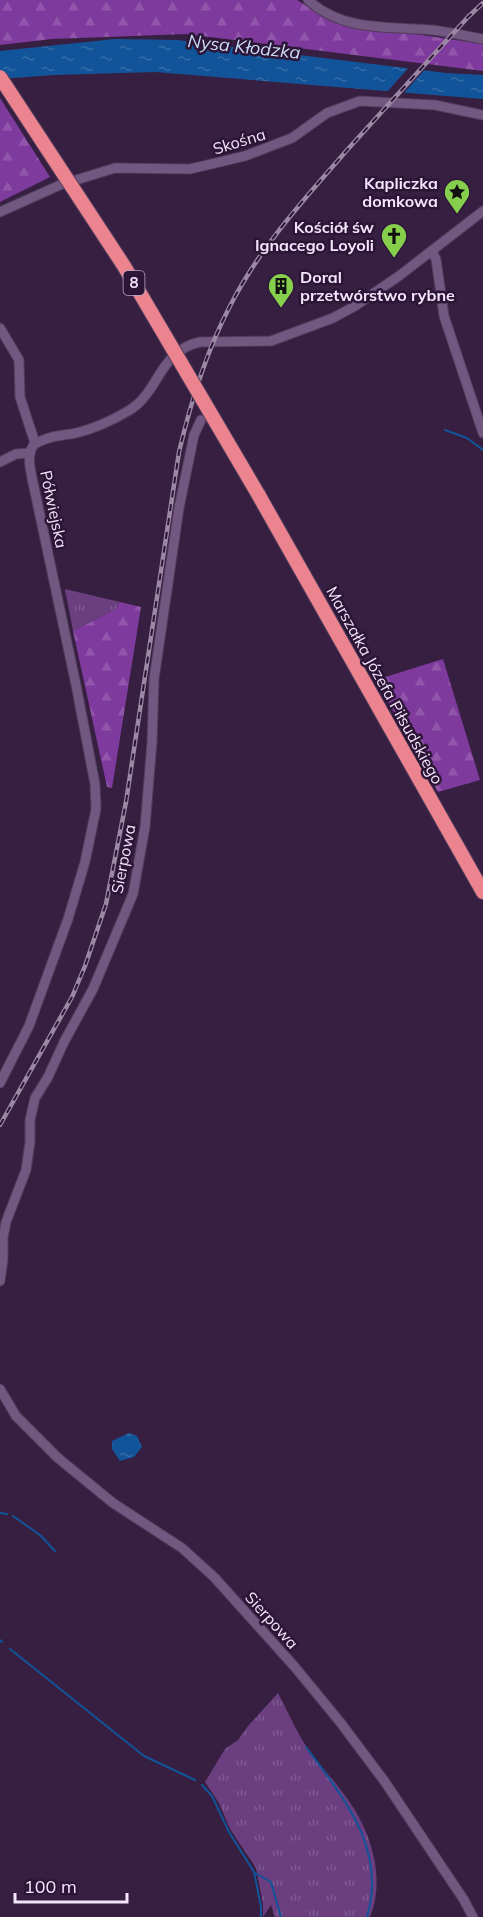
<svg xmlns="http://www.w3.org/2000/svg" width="483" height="1917" viewBox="0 0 483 1917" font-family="Mulish,sans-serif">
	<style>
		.grass { fill: url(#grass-tufts) }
		.forest { fill: url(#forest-firs) }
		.water { fill: url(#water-ripples) }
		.pier { fill: #371f42 }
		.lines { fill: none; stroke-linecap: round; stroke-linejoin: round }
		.stream { stroke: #115499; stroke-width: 2 }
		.minor-casing { stroke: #513c5b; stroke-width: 11 }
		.highway-casing { stroke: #513c5b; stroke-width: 16 }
		.minor { stroke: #725880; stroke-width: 9 }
		.highway { stroke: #eb848f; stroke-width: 14 }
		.rail-casing { stroke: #9b88a5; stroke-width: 4.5 }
		.rail { stroke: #2d1538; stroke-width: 2; stroke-dasharray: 7; stroke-linecap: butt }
		.highway-bridge-casing { stroke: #513c5b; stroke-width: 16; stroke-linecap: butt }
		.highway-bridge { stroke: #eb848f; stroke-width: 14 }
		.labels { text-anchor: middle; stroke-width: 5; stroke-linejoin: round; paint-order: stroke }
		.shield { fill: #2d1538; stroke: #b8a7c1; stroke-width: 1.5 }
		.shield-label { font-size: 15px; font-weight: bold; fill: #f3e5fc }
		.street-label { font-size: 16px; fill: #f3e5fc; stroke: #2d1538 }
		.poi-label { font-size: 16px; font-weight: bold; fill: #f3e5fc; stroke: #2d1538; text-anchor: end }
		.water-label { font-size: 18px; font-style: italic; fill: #caddf4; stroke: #2d1538 }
	</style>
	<defs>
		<pattern id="grass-tufts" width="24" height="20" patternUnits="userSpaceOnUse" patternTransform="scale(1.5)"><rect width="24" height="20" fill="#6a3e7f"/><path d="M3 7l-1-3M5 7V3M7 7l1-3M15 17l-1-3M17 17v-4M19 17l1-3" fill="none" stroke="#805a92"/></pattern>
		<pattern id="forest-firs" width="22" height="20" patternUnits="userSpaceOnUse" patternTransform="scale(1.5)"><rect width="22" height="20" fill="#7e3a9c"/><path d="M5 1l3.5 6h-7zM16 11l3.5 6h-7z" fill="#9156ab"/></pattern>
		<pattern id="water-ripples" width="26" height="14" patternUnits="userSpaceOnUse" patternTransform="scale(1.5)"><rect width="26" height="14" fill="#115499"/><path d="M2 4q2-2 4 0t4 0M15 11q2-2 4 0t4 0" fill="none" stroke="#346ca8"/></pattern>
	</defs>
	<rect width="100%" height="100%" fill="#371f42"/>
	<g class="grass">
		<polygon points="65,589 120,602 116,609 73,631"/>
		<path d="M 278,1693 C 289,1714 299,1738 314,1757 C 323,1770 334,1780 343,1793 C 369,1826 387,1875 370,1917 L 275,1917 L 271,1905 L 263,1917 L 263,1904 L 256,1868 L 230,1829 L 219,1803 L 205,1782 L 225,1749 L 238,1740 L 248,1726 Z"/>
	</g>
	<g class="forest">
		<polygon points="0,0 297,0 333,22 483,44 483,71 186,34 52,39 0,45"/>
		<polygon points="0,98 50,177 0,202"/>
		<polygon points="120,602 141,607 112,788 107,787 73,631 116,609"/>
		<polygon points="443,659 480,780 438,792 376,680"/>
	</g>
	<g class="water">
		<polygon points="115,39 177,40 446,73 483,75 483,99 155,72 54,75 0,79 0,51"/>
		<polygon points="129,1433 137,1436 142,1447 134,1457 120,1461 112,1449 112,1441"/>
	</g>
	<polygon class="pier" points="411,65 427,67 402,95 386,93"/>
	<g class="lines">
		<g class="stream">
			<polyline points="445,430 467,438 483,450"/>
			<polyline points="0,1513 7,1514"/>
			<polyline points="13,1516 40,1535 55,1551"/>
			<polyline points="0,1640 2,1642"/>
			<polyline points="10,1649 144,1756 195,1780"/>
			<path d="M 306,1747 C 344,1799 387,1848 367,1917"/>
			<polyline points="202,1785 212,1796 229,1832 254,1872 261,1907 261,1917"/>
			<polyline points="255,1873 271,1882 281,1917"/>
		</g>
		<g class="minor-casing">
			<g id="minor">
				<path d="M 308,0 C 343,32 388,26 432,30 C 449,32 466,36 483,39"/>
				<polyline points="0,212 60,185 115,168 190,169 245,156 292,138 327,113 360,101 435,105 483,115"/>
				<polyline points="432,252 436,259 444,316 483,433"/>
				<polyline points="0,328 19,360 20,397 35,443"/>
				<polyline points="0,462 16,454 30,453"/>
				<path d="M 0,1083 L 29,1026 L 68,919 L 85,862 L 96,809 L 95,784 L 76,685 L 32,478 C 30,468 27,455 33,446 C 36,442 43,440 49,438 C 58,435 67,435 76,433 C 93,429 113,420 128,411 C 160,393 158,351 200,342 L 271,341 L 333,318 L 355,306 L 399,276 L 483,211"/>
				<polyline points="0,1281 3,1260 3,1238 6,1222 26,1170 30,1142 30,1120 35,1098 48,1077 64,1042 93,989 133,894 145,827 152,742 154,679 179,508 194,435 201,420"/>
				<polyline points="0,1389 16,1416 58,1458 113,1503 182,1548 214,1577 294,1666 340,1722 385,1782 464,1900 473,1917"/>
			</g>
		</g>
		<g class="highway-casing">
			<polyline id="highway" points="258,494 483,892"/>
		</g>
		<use href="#minor" class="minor"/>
		<use href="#highway" class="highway"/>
		<g class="rail-casing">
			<path id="rail" d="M 0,1125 L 72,997 L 85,966 L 106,904 L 126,802 L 179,452 C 191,401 206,352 230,306 C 260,247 305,198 348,149 C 388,105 428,61 468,17 L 483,3"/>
		</g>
		<use href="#rail" class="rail"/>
		<g class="highway-bridge-casing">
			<polyline id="highway-bridge" points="0,77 124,266 258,494"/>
		</g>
		<use href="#highway-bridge" class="highway-bridge"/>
	</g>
	<defs>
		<g id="sight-pin" transform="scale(1.35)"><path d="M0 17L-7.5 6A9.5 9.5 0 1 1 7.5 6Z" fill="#85cf4c" stroke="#2d1538"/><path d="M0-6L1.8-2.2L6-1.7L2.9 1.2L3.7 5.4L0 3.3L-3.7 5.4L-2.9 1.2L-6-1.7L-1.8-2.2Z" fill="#111"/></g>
		<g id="church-pin" transform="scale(1.35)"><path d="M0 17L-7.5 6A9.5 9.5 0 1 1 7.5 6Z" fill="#85cf4c" stroke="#2d1538"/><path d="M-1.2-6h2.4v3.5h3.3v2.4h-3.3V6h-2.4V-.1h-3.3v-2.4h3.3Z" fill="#111"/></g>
		<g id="building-pin" transform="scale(1.35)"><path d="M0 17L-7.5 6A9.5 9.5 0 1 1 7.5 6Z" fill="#85cf4c" stroke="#2d1538"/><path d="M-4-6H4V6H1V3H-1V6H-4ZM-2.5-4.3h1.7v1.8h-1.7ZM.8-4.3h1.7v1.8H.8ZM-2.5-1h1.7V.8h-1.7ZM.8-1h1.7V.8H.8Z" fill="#111"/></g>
	</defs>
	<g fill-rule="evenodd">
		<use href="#sight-pin" x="457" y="192"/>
		<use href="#church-pin" x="394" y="236"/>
		<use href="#building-pin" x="281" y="286"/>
	</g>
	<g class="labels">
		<rect class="shield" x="123.5" y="271" width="21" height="24" rx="4.5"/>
		<g class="shield-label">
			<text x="134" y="288">8</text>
		</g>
		<g class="street-label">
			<text transform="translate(239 141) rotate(-17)" y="6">Skośna</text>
			<text transform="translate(54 509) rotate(78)" y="6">Półwiejska</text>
			<text transform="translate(385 685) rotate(61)" y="6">Marszałka Józefa Piłsudskiego</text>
			<text transform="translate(123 859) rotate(-79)" y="6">Sierpowa</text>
			<text transform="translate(272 1620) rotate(48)" y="6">Sierpowa</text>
		</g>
		<g class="poi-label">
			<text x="438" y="189">Kapliczka<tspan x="438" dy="18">domkowa</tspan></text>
			<text x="374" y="233">Kościół św<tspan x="374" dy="18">Ignacego Loyoli</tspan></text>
			<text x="300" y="283" text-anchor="start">Doral<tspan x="300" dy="18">przetwórstwo rybne</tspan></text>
		</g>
		<g class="water-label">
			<text transform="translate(244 47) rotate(6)" y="6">Nysa Kłodzka</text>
		</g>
	</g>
	<path d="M15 1893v9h112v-9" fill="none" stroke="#f3e5fc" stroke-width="3"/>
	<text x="24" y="1893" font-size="18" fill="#f3e5fc" stroke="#2d1538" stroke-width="4.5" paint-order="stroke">100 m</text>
</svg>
